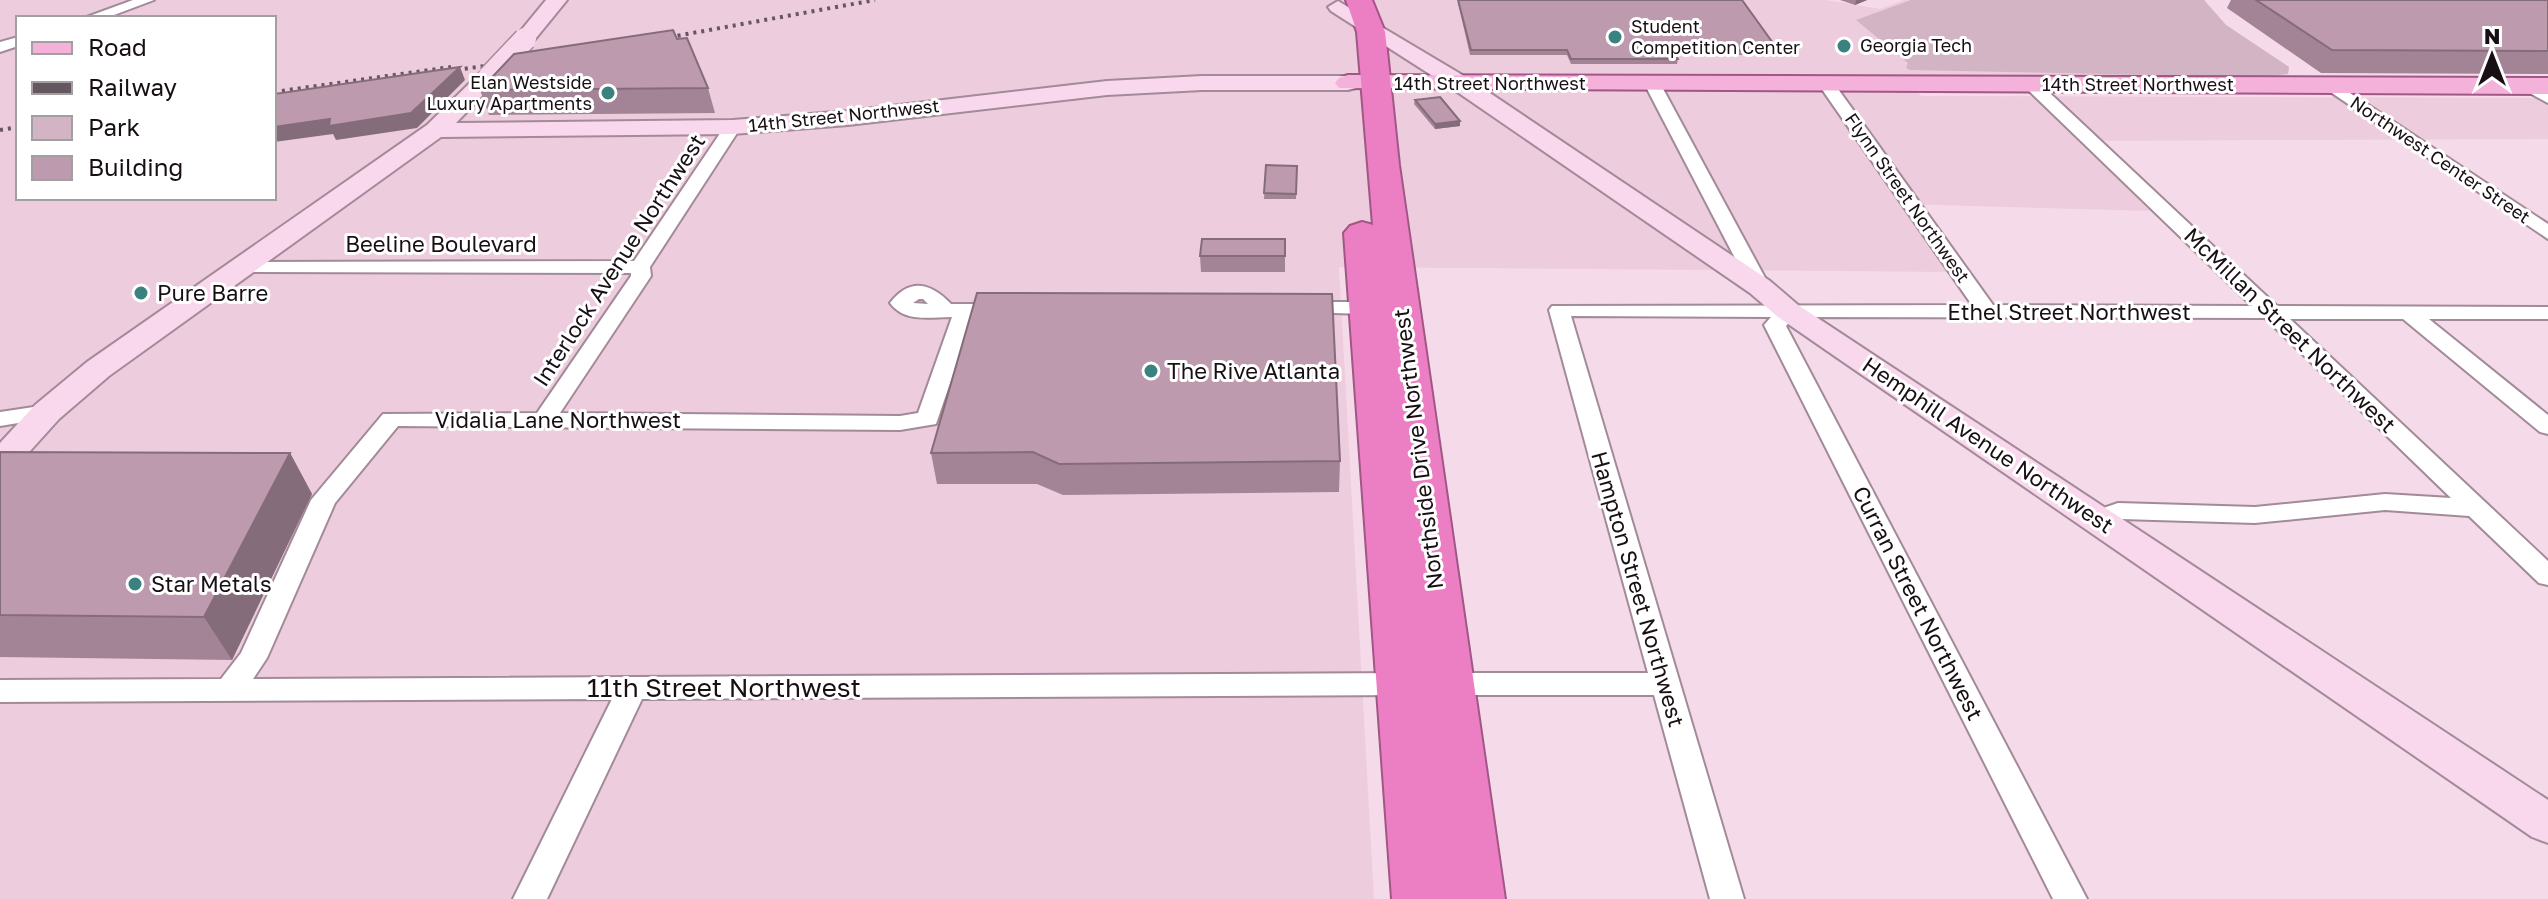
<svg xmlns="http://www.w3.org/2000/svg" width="2548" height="899" viewBox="0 0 2548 899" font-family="'Golos Text',sans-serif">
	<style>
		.built { fill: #edccde; fill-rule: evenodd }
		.green { fill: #d2b4c5 }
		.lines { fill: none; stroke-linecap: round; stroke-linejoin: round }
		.street-casing { stroke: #a28a98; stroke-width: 4 }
		.secondary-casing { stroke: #a28a98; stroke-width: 4 }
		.primary-casing { stroke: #a15786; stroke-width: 4 }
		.highway-casing { stroke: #a15786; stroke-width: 4 }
		.street { fill: #fff; fill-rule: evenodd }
		.secondary { fill: #f9d8ed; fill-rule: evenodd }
		.primary { fill: #f4b2db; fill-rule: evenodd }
		.highway { fill: #ec7ec3; fill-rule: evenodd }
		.rail { stroke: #65575f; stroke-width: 4; stroke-dasharray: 3 5; stroke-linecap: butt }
		.secondary-bridge-casing { stroke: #a28a98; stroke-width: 25; stroke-linecap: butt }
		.secondary-bridge { stroke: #f9d8ed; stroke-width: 22 }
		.wall { fill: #a38496 }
		.shaded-wall { fill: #856c7a }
		.building { fill: #be9aae; stroke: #856c7a; stroke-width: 2 }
		.poi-dot { fill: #398280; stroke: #fff; stroke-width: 3 }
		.labels { text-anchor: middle; stroke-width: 6; stroke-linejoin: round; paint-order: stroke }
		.far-poi-label { font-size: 18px; fill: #170f14; stroke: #fff; text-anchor: start }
		.far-street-label { font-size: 18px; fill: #170f14; stroke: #fff }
		.street-label { font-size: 22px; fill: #170f14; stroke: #fff }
		.poi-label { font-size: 22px; fill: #170f14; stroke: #fff; text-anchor: start }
		.near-street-label { font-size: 26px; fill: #170f14; stroke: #fff }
	</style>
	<rect width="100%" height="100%" fill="#f5dbea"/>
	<path class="built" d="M 0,0 L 1826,0 L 1880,9 L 1904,0 L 2204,0 L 2226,25 L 2289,67 L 2288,74 L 2258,77 L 1905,77 L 1921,96 L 2548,98 L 2548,139 L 2080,141 L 2150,211 L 1900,204 L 1950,272 L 1339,267 L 1374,899 L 0,899 ZM 18,18 L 274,18 L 274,198 L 18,198 Z"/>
	<polygon class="green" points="1911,0 2204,0 2226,25 2289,67 2288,74 2258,77 1910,70 1906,68 1908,63 1856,20"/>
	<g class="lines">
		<g class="street-casing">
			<g id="street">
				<polygon points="133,0 154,0 106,18 84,18"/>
				<polygon points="18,37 18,46 0,52 0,42"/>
				<polygon points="1653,80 1661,85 1770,287 1767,291 1753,291 1750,287 1645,85"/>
				<polygon points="1827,80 1833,82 1993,305 2252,306 2026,88 2024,85 2032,80 2038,82 2277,306 2548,307 2548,319 2429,319 2548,415 2548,434 2540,432 2403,319 2290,319 2548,561 2548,585 2539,583 2469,516 2385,510 2255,523 2121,519 2098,527 2089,525 2085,519 2089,513 2118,503 2255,507 2385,494 2451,498 2265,318 1794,317 1786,326 2087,899 2053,899 1764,325 1771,317 1571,316 1744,899 1710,899 1654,695 1444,695 1434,692 1429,684 1434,676 1444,673 1648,673 1549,310 1552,306 1972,305 1819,85"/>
				<polygon points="2332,81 2548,224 2548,239 2326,89 2324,86"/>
				<polygon points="2528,81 2548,91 2548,103 2522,89 2520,86"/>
				<path d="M 733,122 L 741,127 L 650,267 L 651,276 L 560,413 L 900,416 L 918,413 L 952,317 C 929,317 905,323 890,303 C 910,277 931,283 951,304 L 979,304 L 989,310 L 986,314 L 973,316 L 936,424 L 900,430 L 398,426 L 335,503 L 267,658 L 253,679 L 1407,673 L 1417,676 L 1422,684 L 1417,692 L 1407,695 L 642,699 L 547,899 L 513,899 L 612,699 L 0,702 L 0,680 L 221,679 L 241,653 L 311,500 L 383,414 L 537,413 L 631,276 L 631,273 L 241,272 L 234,270 L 231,266 L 234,262 L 634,261 L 727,123 ZM 919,299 L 923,299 L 928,304 L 913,303 Z"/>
				<polygon points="1300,302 1370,302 1380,308 1370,314 1293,312 1290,308 1293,304"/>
				<polygon points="47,405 55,407 59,412 55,417 0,426 0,412"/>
			</g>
		</g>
		<g class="secondary-casing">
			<g id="secondary">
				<polygon points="546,0 567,0 532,43 518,43 514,39"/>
				<polygon points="1338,1 1469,79 1770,281 1798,305 2548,800 2548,843 2532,837 1778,317 1750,293 1453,89 1331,11 1328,7"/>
				<polygon points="489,70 500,77 456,123 733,120 848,111 1107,81 1202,76 1348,76 1356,78 1359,83 1356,88 1348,90 1202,90 1107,95 848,125 733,134 441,137 109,376 59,419 12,471 0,474 0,443 35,405 87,362 427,125 481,72"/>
			</g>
		</g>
		<g class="primary-casing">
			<polygon id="primary" points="1348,75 2548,78 2548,94 1339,88 1335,83 1339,78"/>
		</g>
		<g class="highway-casing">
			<polygon id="highway" points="1346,0 1372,0 1385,32 1399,165 1505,899 1392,899 1344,233 1350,226 1362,222 1373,225 1357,32"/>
		</g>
		<use href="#street" class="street"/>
		<use href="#secondary" class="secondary"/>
		<use href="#primary" class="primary"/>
		<use href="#highway" class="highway"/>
		<g class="rail">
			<polyline points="654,40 875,0"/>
			<polyline points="441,72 528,60"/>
			<polyline points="274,92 451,67"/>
			<polyline points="0,130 18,127"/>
		</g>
		<g class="secondary-bridge-casing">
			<polyline id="secondary-bridge" points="489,77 525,39"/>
		</g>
		<use href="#secondary-bridge" class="secondary-bridge"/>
	</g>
	<g class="wall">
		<polygon points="1458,0 1778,50 1777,55 1676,55 1678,59 1677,64 1571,64 1567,55 1470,55 1458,3"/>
		<polygon points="1840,0 1867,0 1855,5"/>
		<polygon points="2231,0 2548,0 2548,74 2321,73 2227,8"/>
		<polygon points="677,39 708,88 715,113 489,115 480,90"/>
		<polygon points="1415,100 1460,121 1460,126 1435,129 1414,104"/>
		<polygon points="1266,165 1297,166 1296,199 1264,199"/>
		<polygon points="1285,239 1285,272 1201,272 1200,256"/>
		<polygon points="977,293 1340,461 1339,492 1063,495 1037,484 937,484 931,453"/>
		<polygon points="0,452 290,453 312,494 232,660 0,657"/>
	</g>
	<g class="shaded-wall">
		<polygon points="1856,0 1867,0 1855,5"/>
		<polygon points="460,67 465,80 417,128 336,140 333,134 274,142 274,127"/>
		<polygon points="1460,121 1460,126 1435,129 1435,124"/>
		<polygon points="290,453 312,494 232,660 204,617"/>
	</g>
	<g class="building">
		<polygon points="1458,0 1742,0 1778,50 1674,51 1678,59 1571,59 1567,50 1471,50"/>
		<polygon points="2256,0 2548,0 2548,51 2332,50"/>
		<polygon points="673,30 677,39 687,38 708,88 480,90 514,54"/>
		<polygon points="460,67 411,113 329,126 330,119 274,127 274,94"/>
		<polygon points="1440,97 1460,121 1435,124 1415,100"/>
		<polygon points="1266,165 1297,166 1296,194 1264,193"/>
		<polygon points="1202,239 1285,239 1285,256 1200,256"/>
		<polygon points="977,293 1332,294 1340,461 1059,464 1033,452 931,453"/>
		<polygon points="0,452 290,453 204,617 0,615"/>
	</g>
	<g class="poi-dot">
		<circle cx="1615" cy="37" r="8"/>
		<circle cx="1844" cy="46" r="8"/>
		<circle cx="608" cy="93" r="8"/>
		<circle cx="141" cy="293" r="8"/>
		<circle cx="1151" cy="371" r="8"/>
		<circle cx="135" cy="584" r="8"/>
	</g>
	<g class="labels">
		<g class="far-poi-label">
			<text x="1631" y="33">Student<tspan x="1631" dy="21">Competition Center</tspan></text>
			<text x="1860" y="52">Georgia Tech</text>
			<text x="592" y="89" text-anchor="end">Elan Westside<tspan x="592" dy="21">Luxury Apartments</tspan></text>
		</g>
		<g class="far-street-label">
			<text x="1490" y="90">14th Street Northwest</text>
			<text x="2138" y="91">14th Street Northwest</text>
			<text transform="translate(844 116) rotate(-6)" y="6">14th Street Northwest</text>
			<text transform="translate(2440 160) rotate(34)" y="6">Northwest Center Street</text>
			<text transform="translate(1907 198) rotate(55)" y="6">Flynn Street Northwest</text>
		</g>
		<g class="street-label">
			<text x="441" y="252">Beeline Boulevard</text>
			<text transform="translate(619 260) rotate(-57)" y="8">Interlock Avenue Northwest</text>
			<text x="2069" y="320">Ethel Street Northwest</text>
			<text transform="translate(2290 330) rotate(44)" y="8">McMillan Street Northwest</text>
			<text x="558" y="428">Vidalia Lane Northwest</text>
			<text transform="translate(1988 445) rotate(34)" y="8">Hemphill Avenue Northwest</text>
			<text transform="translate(1418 449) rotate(-97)" y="8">Northside Drive Northwest</text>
			<text transform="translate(1638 589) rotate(74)" y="8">Hampton Street Northwest</text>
			<text transform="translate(1918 603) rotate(63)" y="8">Curran Street Northwest</text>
		</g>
		<g class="poi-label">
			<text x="157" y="301">Pure Barre</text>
			<text x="1167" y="379">The Rive Atlanta</text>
			<text x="151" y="592">Star Metals</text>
		</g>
		<g class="near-street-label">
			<text x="724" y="697">11th Street Northwest</text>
		</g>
	</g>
	<rect x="16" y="16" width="260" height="184" fill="#ffffff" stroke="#a29fa1" stroke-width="2"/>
	<rect x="32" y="42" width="40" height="12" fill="#f4b2db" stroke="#a29fa1" stroke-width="2"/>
	<text x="88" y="56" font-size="24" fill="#170f14">Road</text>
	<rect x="32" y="82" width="40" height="12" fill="#65575f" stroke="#a29fa1" stroke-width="2"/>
	<text x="88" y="96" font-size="24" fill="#170f14">Railway</text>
	<rect x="32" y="116" width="40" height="24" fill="#d2b4c5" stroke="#a29fa1" stroke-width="2"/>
	<text x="88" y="136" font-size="24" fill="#170f14">Park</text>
	<rect x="32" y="156" width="40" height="24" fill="#be9aae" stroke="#a29fa1" stroke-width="2"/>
	<text x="88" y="176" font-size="24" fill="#170f14">Building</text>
	<g transform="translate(2492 56)" stroke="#ffffff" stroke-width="6" paint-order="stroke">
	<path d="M0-6L14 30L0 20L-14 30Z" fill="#170f14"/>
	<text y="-12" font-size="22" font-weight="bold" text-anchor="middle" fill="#170f14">N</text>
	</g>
</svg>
